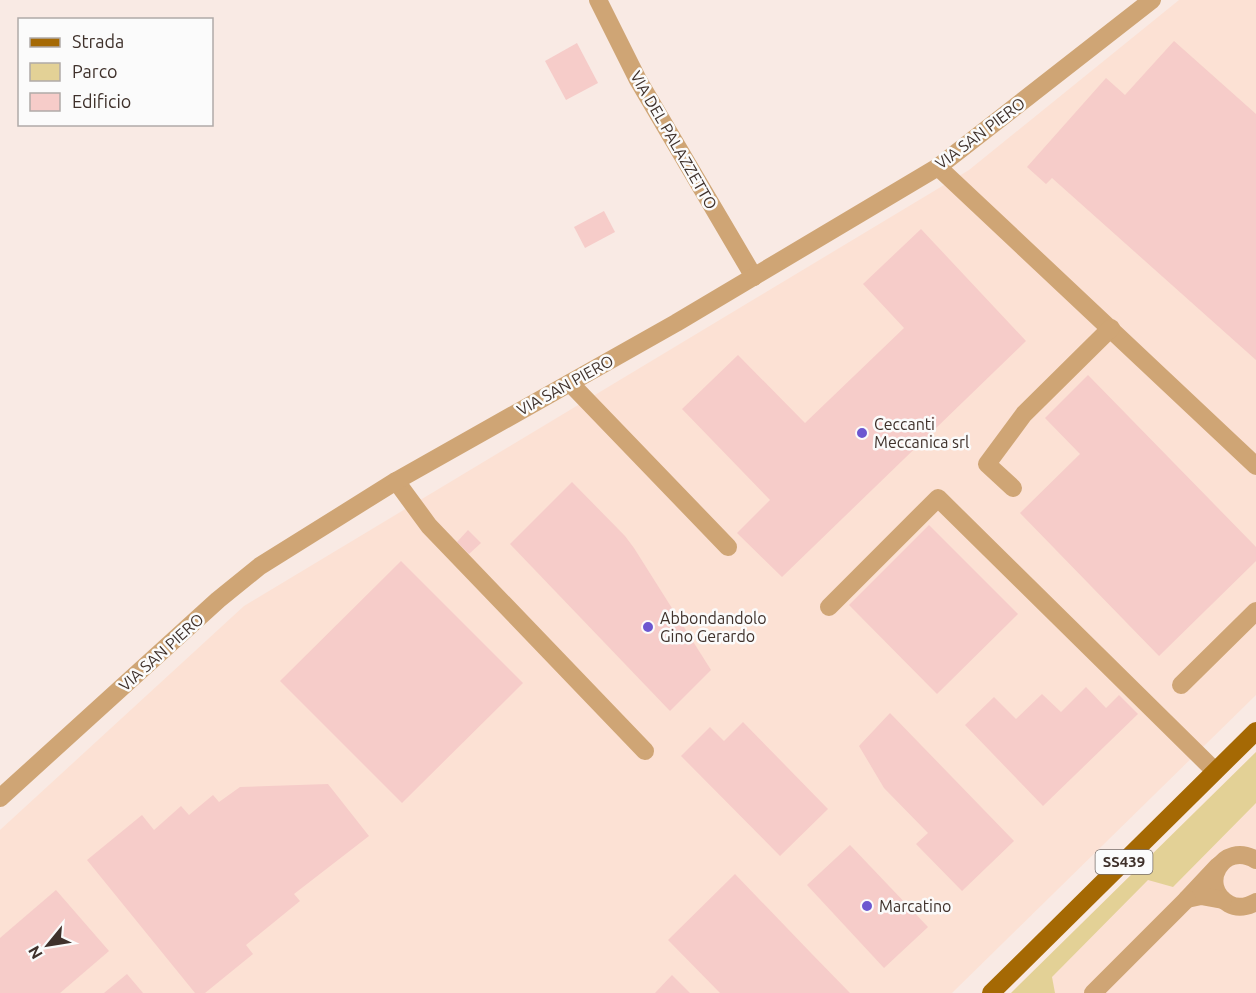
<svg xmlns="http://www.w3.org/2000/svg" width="1256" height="993" viewBox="0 0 1256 993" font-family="Ubuntu,sans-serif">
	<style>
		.built { fill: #fce1d4 }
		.green { fill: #e3d196 }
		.building { fill: #f6ccc9 }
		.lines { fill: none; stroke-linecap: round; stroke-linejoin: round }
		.minor { stroke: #cfa575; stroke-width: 18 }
		.major { stroke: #a56904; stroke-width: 18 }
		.poi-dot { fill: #6c57d0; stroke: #fbfbfb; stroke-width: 2 }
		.labels { text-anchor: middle; stroke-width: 5; stroke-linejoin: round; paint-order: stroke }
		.shield { fill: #fbfbfb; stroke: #776e69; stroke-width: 1.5 }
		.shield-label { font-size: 15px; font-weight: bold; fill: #3f312b }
		.street-label { font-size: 16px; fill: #3f312b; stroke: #fbfbfb }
		.poi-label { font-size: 16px; fill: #3f312b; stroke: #fbfbfb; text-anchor: start }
	</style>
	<rect width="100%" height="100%" fill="#f9eae4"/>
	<g class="built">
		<polygon points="1179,0 1256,0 1256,695 952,993 0,993 0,830 244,606 969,170"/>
		<polygon points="1256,752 1256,993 1011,993"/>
	</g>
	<polygon class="green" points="1256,752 1256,803 1173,887 1148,880 1052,977 1055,993 1011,993"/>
	<g class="building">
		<polygon points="1174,41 1256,114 1256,360 1052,178 1046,184 1027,167 1106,78 1125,95"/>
		<polygon points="577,43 598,83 566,100 545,61"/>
		<polygon points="604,211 615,232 585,248 574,227"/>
		<polygon points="921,229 1026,341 782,577 737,533 770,500 682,409 738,355 805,423 904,328 863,284"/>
		<polygon points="1088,375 1256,547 1256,561 1159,656 1020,513 1080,454 1045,418"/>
		<polygon points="572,482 625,536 634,548 711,670 670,711 510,544"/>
		<polygon points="929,525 1018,614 937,694 849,605"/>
		<polygon points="468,530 481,543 469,554 457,542"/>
		<polygon points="401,561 523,683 402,803 280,681"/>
		<polygon points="1086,687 1106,708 1119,695 1138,714 1043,806 965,725 994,697 1016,719 1042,694 1061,712"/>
		<polygon points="890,713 1014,841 962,891 916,844 928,833 884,788 859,746"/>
		<polygon points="743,722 828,809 780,856 681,756 710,727 724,741"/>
		<polygon points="328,784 369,836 294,894 300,901 246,945 253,954 205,993 195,993 87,860 142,815 154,830 181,806 189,815 213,795 219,802 240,787"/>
		<polygon points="850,845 928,927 884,968 807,885"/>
		<polygon points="735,874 811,953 850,993 720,993 668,940"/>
		<polygon points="56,890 109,951 60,993 0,993 0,938"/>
		<polygon points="127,974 143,993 104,993"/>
		<polygon points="672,975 690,993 655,993"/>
	</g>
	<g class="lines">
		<g class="minor">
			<polyline points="598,0 638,80 754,277"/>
			<polyline points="938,167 1256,466"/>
			<polyline points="570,383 728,547"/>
			<polyline points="396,481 429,526 645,751"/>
			<polyline points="1013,488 987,464 1024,414 1111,328"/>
			<polyline points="829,607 938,498 1215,771"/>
			<polyline points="1181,685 1256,611"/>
			<polyline points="0,798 218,600 260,566 396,481 676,323 938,167 1152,0"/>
			<path d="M 1256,860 C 1223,840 1197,886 1229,904 C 1238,909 1247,907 1256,902"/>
			<polyline points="1218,866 1187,899 1201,896 1223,900"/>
			<polyline points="1093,993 1187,899"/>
		</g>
		<polyline class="major" points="991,993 1256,731"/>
	</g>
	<g class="poi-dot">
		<circle cx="862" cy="433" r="6"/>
		<circle cx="648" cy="627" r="6"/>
		<circle cx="867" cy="906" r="6"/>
	</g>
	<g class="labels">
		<rect class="shield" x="1095.5" y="850" width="57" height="24" rx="4.5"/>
		<g class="shield-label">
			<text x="1124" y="867">SS439</text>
		</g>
		<g class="street-label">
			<text transform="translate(980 133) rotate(-37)" y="6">VIA SAN PIERO</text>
			<text transform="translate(674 140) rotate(60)" y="6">VIA DEL PALAZZETTO</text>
			<text transform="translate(565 385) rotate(-29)" y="6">VIA SAN PIERO</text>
			<text transform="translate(161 652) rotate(-42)" y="6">VIA SAN PIERO</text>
		</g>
		<g class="poi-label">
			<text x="874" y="430">Ceccanti<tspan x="874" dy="18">Meccanica srl</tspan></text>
			<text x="660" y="624">Abbondandolo<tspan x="660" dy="18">Gino Gerardo</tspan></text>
			<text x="879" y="912">Marcatino</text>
		</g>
	</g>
	<rect x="18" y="18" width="195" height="108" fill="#fbfbfb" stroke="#b0aaa8" stroke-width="1.5"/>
	<rect x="30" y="38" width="30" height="9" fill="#a56904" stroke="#b0aaa8" stroke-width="1.5"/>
	<text x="72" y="48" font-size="18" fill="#3f312b">Strada</text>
	<rect x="30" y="63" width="30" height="18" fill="#e3d196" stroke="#b0aaa8" stroke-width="1.5"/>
	<text x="72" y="78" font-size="18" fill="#3f312b">Parco</text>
	<rect x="30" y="93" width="30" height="18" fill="#f6ccc9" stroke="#b0aaa8" stroke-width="1.5"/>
	<text x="72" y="108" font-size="18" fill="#3f312b">Edificio</text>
	<g transform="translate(48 945) rotate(240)" stroke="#fbfbfb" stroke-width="4.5" paint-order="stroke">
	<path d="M0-4.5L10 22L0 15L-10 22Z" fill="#3f312b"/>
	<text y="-9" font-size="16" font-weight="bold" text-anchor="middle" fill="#3f312b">N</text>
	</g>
</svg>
